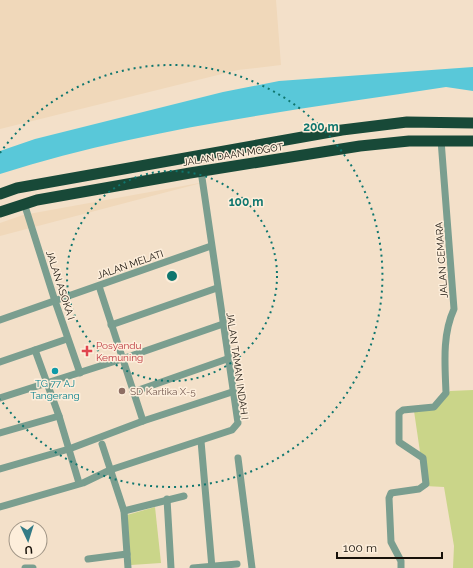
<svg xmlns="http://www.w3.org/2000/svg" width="473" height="568" viewBox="0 0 473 568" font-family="Raleway,sans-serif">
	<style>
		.built { fill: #f0d8ba }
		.green { fill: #cad589 }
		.water { fill: #59c8d9 }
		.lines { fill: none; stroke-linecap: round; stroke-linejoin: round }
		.minor { stroke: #7a9e8f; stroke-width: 7 }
		.highway { stroke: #184938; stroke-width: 11 }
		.ring { fill: none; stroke: #0f766e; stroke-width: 2; stroke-dasharray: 2 4 }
		.health-dot { fill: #e0444e; stroke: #fdeedb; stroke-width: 1.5 }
		.culture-dot { fill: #0f9aa8; stroke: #fdeedb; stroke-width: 1.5 }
		.education-dot { fill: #8d6e63; stroke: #fdeedb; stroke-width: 1.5 }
		.labels { text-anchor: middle; stroke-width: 3; stroke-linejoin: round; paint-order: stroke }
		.street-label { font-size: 10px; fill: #171109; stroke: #fdeedb }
		.health-label { font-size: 10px; fill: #be3a42; stroke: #fdeedb; text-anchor: start }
		.culture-label { font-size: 10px; fill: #0d838f; stroke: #fdeedb }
		.education-label { font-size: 10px; fill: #785e54; stroke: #fdeedb; text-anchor: start }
		.centre { fill: #0f766e; stroke: #fdeedb; stroke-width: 2 }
		.ring-label { font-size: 12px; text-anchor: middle; font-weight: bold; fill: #0f766e; stroke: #fdeedb; stroke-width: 3; stroke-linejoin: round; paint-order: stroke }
	</style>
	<rect width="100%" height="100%" fill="#f3e0c9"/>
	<g class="built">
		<polygon points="0,0 276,0 281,65 238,70 0,129"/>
		<polygon points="205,182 0,236 0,223 23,215"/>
	</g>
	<g class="green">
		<polygon points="473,390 473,568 453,568 454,546 444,487 425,486 414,411 436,408 450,391"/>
		<polygon points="155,507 161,563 131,565 127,515"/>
	</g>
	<path class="water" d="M 473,67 L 473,91 L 446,87 C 297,110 143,128 0,174 L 0,151 L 35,139 L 223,92 L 279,81 Z"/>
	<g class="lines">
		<g class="minor">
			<polyline points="24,203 55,301 80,373"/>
			<polyline points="0,320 211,246"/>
			<polyline points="111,325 217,288"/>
			<polyline points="35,350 59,416 79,483"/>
			<polyline points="0,362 67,339"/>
			<polyline points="133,392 227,359"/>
			<polyline points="0,398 122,359 223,324"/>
			<polyline points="143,421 232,392"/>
			<polyline points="0,433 59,416"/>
			<polyline points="201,441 212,568"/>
			<polyline points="102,444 124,511 128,568"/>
			<polyline points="238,458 252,568"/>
			<polyline points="0,469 69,449 143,421 99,286"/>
			<polyline points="167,499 171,568"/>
			<polyline points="0,507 83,483 110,470 232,430 238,423 201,171"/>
			<polyline points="124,511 184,496"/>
			<polyline points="88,559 127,554"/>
			<polyline points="25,568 33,568"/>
			<polyline points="193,568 237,564"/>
			<path d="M 401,568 L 401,561 L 391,542 L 389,498 L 391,493 L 419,489 L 426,484 L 423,458 L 399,442 L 399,413 L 403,410 L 434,407 L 446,393 C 445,365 442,335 454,309 L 441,140"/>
		</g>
		<g class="highway">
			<polyline points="0,194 17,188 342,130 407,122 473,123"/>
			<polyline points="0,212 37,200 190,173 360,146 409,141 473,141"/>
		</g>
	</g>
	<g class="ring">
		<circle cx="172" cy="276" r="105"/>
		<path d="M0 153A211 211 0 1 1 0 399"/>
	</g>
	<path class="health-dot" d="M85 345h4v4h4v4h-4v4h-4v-4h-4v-4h4z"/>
	<circle class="culture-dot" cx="55" cy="371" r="4"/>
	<circle class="education-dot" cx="122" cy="391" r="4"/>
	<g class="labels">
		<g class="street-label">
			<text transform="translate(233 154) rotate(-9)" y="4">JALAN DAAN MOGOT</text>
			<text transform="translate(441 260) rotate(-94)" y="4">JALAN CEMARA</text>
			<text transform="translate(130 264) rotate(-19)" y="4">JALAN MELATI</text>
			<text transform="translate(61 285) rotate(72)" y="4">JALAN ASOKA I</text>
			<text transform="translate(238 366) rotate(82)" y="4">JALAN TAMAN INDAH I</text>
		</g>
		<g class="health-label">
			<text x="96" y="349">Posyandu<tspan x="96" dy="12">Kemuning</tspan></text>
		</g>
		<g class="culture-label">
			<text x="55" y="387">TG 77 AJ<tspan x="55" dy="12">Tangerang</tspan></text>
		</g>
		<g class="education-label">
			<text x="130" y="395">SD Kartika X-5</text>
		</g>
	</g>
	<circle cx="172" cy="276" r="6" class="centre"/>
	<g class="ring-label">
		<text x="321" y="131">200 m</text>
		<text x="246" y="206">100 m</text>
	</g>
	<g transform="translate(28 540) rotate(176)"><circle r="19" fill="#fdeedb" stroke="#a19687"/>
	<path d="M0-3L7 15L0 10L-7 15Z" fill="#347b86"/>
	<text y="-6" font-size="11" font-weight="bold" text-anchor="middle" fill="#171109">U</text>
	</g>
	<path d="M337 552v6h105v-6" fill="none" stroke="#171109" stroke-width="2"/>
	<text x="343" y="552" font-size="12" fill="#171109" stroke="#fdeedb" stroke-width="3" paint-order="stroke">100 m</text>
</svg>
